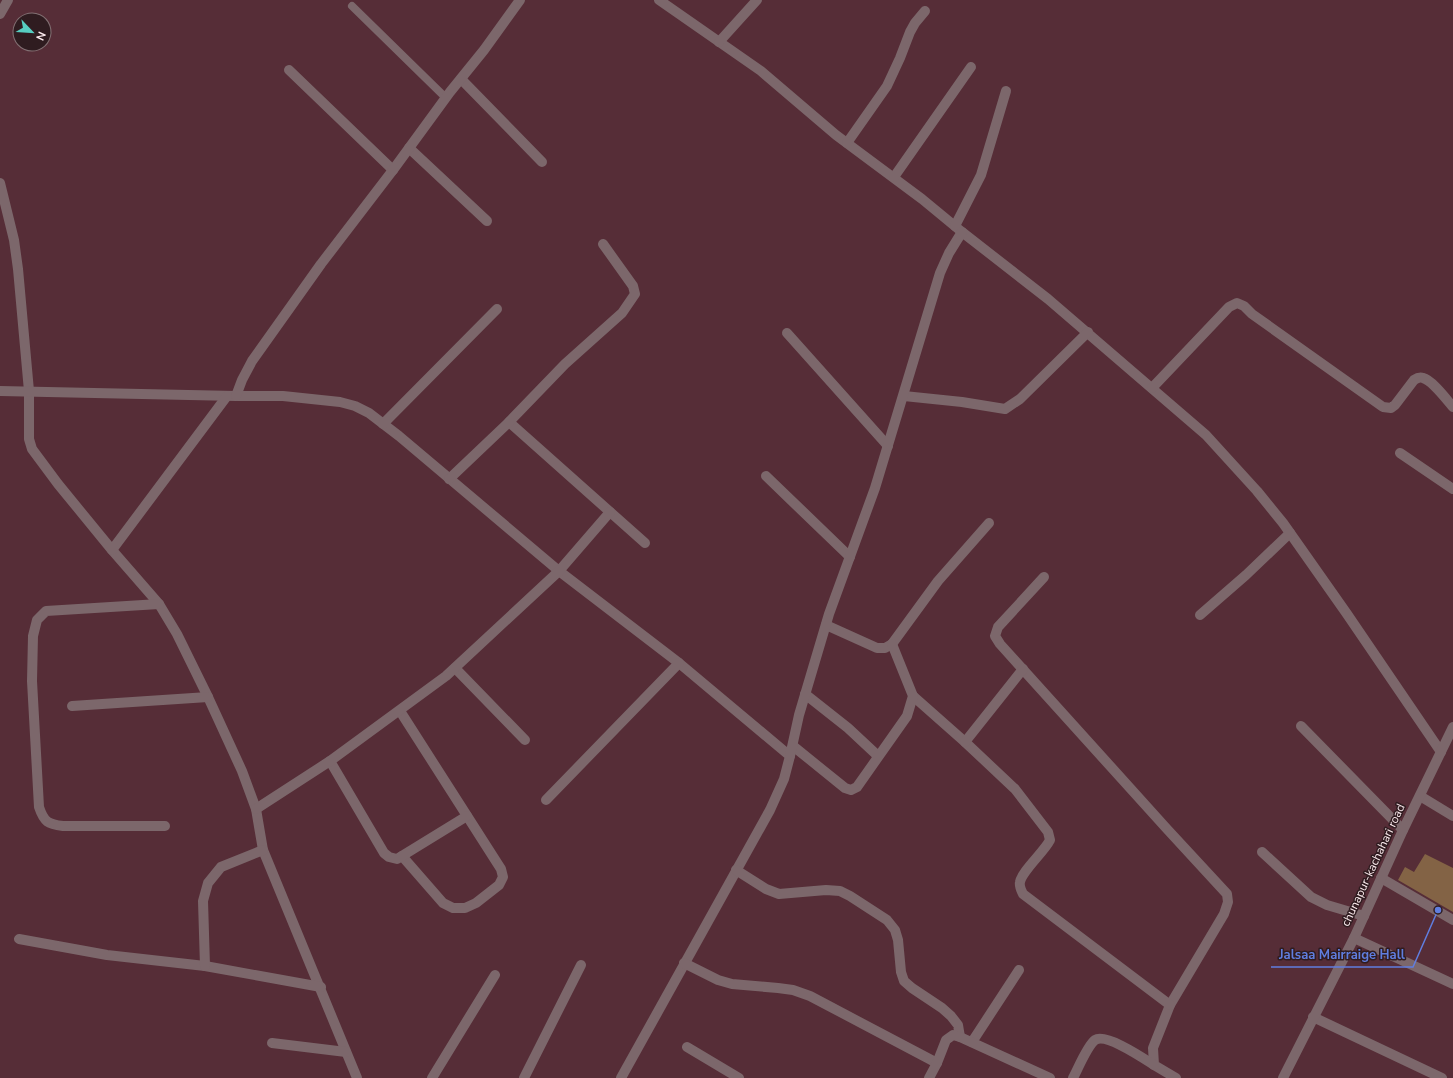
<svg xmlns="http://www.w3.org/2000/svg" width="1453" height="1078" viewBox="0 0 1453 1078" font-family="'Nunito Sans',sans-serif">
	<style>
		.building { fill: #836345 }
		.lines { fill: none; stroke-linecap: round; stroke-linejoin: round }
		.lane { stroke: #7c676b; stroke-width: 8 }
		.street { stroke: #7c676b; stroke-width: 10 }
		.labels { text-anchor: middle; stroke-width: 3; stroke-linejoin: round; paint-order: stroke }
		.street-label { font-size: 12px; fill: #feedf0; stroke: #2f1c20 }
		.leader { fill: none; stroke: #607edf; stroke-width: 1.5 }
		.callout-dot { fill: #607edf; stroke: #2f1c20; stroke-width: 1.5 }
		.callout-label { font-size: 13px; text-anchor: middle; font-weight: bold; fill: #607edf; stroke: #2f1c20; stroke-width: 3; stroke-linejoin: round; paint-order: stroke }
	</style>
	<rect width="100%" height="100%" fill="#562d37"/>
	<polygon class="building" points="1425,854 1453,868 1453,912 1398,880 1405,867 1414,872"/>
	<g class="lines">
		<polyline class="lane" points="352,6 446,98"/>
		<g class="street">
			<polyline points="659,0 761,71 836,135 922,199 962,232 1048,299 1206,435 1257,491 1283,523 1347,614 1441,752"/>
			<polyline points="0,14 8,0"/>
			<polyline points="719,42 757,0"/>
			<polyline points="289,70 393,170"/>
			<polyline points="461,79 542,162"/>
			<polyline points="847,143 887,86 900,58 910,32 915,23 925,11"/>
			<polyline points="409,148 487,221"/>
			<polyline points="894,177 971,67"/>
			<polyline points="0,183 14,240 18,269 29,391 29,439 32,449 58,484 112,550 159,604 177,634 208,697 242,771 256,809 263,850 357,1078"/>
			<polyline points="955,226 981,175 1006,91"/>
			<polyline points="787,333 888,446"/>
			<path d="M 1152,388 L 1229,307 L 1237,303 L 1244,306 L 1252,314 L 1383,407 L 1391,408 L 1395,405 L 1414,380 C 1417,378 1420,377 1423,378 C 1432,380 1447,400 1453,407"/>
			<polyline points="0,391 236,396 283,396 340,402 355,406 369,413 399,436 559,571 679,663 790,756 784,779 770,810 621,1078"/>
			<polyline points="236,396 242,380 252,361 321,264 393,170 450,92 484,50 520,0"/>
			<polyline points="904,396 962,402 1005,409 1020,399 1088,332"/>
			<polyline points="509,422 645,543"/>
			<polyline points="383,424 497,309"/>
			<polyline points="1400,453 1453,489"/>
			<polyline points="766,476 850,557"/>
			<polyline points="449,479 509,422 565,364 622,313 635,294 633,286 603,244"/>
			<polyline points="112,550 227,396"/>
			<polyline points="1044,577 998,627 995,636 1000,644 1167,829 1227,894 1228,902 1224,914 1170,1005 1153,1048 1154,1065 1176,1078"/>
			<path d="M 159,604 L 46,611 L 37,620 L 33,636 L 32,681 L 39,807 C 44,822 48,824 63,826 L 165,826"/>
			<polyline points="1200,615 1246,575 1290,533"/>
			<polyline points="826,625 877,648 885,648 892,644 938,581 989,523"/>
			<polyline points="455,668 525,740"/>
			<polyline points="805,694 848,728 878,756"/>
			<path d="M 913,696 L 965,742 L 1015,789 L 1048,832 L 1050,840 C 1044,852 1022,871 1020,882 C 1019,886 1021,890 1023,894 L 1170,1005"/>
			<polyline points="72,706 208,697"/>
			<polyline points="400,711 501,869 503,877 499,885 476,903 465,908 453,908 443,903 402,856"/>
			<polyline points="1301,726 1403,830"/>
			<polyline points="965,742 1023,669"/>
			<polyline points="793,746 845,788 851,790 857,787 907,716 913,696 892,644"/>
			<polyline points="790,756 799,715 829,614 875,488 940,273 949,253 962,232"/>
			<polyline points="330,761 384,853 389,857 397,859 467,816"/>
			<polyline points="1420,796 1453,816"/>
			<polyline points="546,800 679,663"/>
			<polyline points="256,809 330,761 446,676 559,571 610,512"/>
			<polyline points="1262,852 1311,897 1327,905 1364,916"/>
			<polyline points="736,870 766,889 779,894 826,890 840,891 850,896 887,920 895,930 898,940 901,972 904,981 912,988 942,1008 951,1016 958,1025 960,1037"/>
			<polyline points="1381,878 1453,920"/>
			<polyline points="1354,938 1453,984"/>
			<polyline points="19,939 107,955 205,966 321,987"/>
			<polyline points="684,963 718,980 732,984 778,988 793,990 810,996 937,1063"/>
			<polyline points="205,966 203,901 208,883 221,867 263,850"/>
			<polyline points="1313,1017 1442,1078"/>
			<polyline points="972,1042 1019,970"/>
			<polyline points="272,1043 346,1052"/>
			<polyline points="687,1047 739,1078"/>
			<polyline points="432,1078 495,975"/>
			<polyline points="524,1078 581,965"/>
			<polyline points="929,1078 937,1063 946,1040 953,1035 960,1037 1050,1078"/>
			<path d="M 1073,1078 C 1078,1069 1087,1046 1095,1040 C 1106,1033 1143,1058 1154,1065"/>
			<polyline points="1283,1078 1354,938 1403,830 1453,727"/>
		</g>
	</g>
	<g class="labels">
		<g class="street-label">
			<text transform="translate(1373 865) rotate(-65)" y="4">chunapur-kachahari road</text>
		</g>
	</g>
	<path class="leader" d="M1438 910L1413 967H1271"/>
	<circle class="callout-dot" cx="1438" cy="910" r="4"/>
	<g class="callout-label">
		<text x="1342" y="959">Jalsaa Mairraige Hall</text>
	</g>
	<g transform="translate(32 32) rotate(115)"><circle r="19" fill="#2f1c20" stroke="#827073"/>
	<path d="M0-3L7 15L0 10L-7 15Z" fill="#57cec1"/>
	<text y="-6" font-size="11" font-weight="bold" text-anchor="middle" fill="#feedf0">N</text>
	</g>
</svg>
